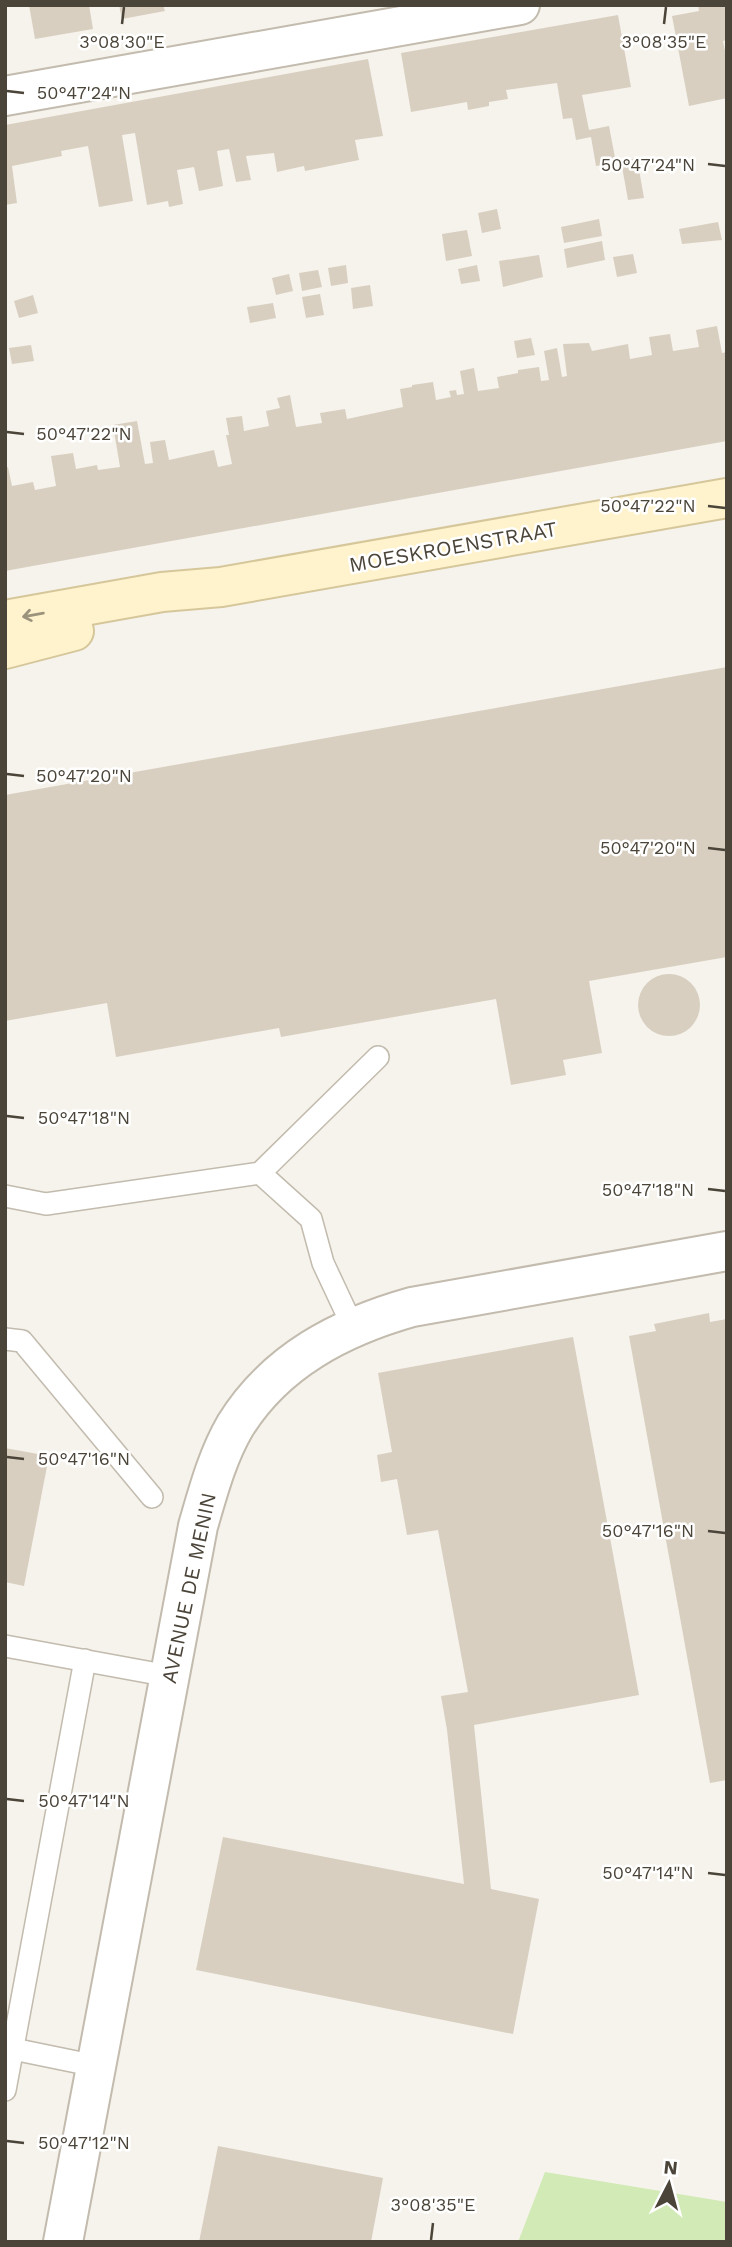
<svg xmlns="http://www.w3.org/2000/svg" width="732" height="2247" viewBox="0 0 732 2247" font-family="'Work Sans',sans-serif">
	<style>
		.green { fill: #d2eab5 }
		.building { fill: #d8cfc1 }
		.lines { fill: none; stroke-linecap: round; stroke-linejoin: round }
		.lane-casing { stroke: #c2bbae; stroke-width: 24 }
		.street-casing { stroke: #c2bbae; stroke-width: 42 }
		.secondary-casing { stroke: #d6c79b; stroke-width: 42 }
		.lane { stroke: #fff; stroke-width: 21 }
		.street { stroke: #fff; stroke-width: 38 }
		.secondary { stroke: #fff3cd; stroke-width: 38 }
		.oneway { stroke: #9c937c }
		.ticks { fill: none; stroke: #4b4439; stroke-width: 2.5 }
		.labels { text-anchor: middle; stroke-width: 5; stroke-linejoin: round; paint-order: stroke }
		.street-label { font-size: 21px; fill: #4b4439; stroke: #fff }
		.ticks-label { font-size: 18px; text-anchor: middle; fill: #4b4439; stroke: #fff; stroke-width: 5; stroke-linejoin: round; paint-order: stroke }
	</style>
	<rect width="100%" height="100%" fill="#f6f3ec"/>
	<polygon class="green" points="545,2172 727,2202 727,2242 518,2242"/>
	<g class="building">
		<polygon points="29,5 89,5 93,29 35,39"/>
		<polygon points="119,5 163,5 165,11 122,19"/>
		<polygon points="698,5 727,5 727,40 723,41 727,60 727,98 689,106 672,16 699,11"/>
		<polygon points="618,15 631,87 582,95 589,130 609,126 616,163 596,166 591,137 576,140 572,118 563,119 557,83 506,90 508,99 489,102 489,106 468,110 467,102 411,112 401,53"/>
		<polygon points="368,59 383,136 355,140 359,160 305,171 304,166 277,172 274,153 246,156 251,180 236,182 229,149 217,151 223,186 199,191 194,167 177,170 183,204 169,207 168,201 147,205 135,133 122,135 133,201 99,207 88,146 61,151 62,156 12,166 17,203 5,205 5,125"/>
		<polygon points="637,158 644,198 628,200 621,161"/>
		<polygon points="497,209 501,229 482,233 478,213"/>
		<polygon points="599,219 602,236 564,243 561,227"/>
		<polygon points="718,222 722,240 682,244 679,229"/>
		<polygon points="467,230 472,256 446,261 442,234"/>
		<polygon points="602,241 605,260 567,268 564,249"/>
		<polygon points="633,254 637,273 617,277 613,257"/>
		<polygon points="539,255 543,277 503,287 499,261"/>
		<polygon points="346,265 348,283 331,286 328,268"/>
		<polygon points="477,265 480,281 461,284 458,269"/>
		<polygon points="318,270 322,287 302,291 299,273"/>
		<polygon points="289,274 293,291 276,295 272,278"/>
		<polygon points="370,285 373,306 353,309 351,288"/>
		<polygon points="320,294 324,315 306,318 302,297"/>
		<polygon points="33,295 38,313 19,318 14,301"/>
		<polygon points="273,303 276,318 250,323 247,307"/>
		<polygon points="717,326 722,353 727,352 727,441 5,571 5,468 8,467 12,486 33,482 35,490 56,486 51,456 73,453 76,469 97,465 98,470 120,467 113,425 137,421 145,464 153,463 150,442 165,440 169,460 214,450 218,467 232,464 226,435 229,435 226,418 242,416 244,431 269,426 266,411 280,408 277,398 290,395 296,427 322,423 320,413 345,409 347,419 403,407 400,389 412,387 412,385 433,382 436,400 451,397 449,391 456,390 457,395 464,394 460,371 474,368 478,391 499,388 497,377 518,373 518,370 539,367 541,381 549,380 544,351 557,348 562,377 567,376 563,344 589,343 592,351 628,344 630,359 652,355 649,337 670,334 673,351 699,347 696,330"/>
		<polygon points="531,338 535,355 517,358 514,341"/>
		<polygon points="31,345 34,361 12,364 9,348"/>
		<polygon points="727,667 727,957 589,981 602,1053 563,1060 566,1075 511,1085 496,999 281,1037 279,1028 116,1057 107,1003 5,1021 5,795"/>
		<circle cx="669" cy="1005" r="31"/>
		<polygon points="709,1313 710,1322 727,1319 727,1780 710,1783 629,1336 656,1331 654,1324"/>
		<polygon points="573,1337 639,1695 474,1725 491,1889 539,1899 513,2034 196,1970 223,1837 464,1884 447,1730 441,1696 468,1692 438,1530 407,1535 397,1479 381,1482 377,1455 392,1452 378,1373"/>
		<polygon points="5,1448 49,1456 24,1586 5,1582"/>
		<polygon points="218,2146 383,2178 371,2242 199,2242"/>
	</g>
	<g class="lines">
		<g class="lane-casing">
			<g id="lane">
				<polyline points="260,1173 311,1219 323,1263 353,1327"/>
				<polyline points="5,1196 46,1204 260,1173 378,1057"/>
				<polyline points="5,1339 22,1341 152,1497"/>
				<polyline points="5,1646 169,1676"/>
				<polyline points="13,2049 96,2066"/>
				<polyline points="5,2090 85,1660"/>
			</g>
		</g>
		<g class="street-casing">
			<g id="street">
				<polyline points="5,96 520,5"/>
				<path d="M 63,2242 L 198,1526 C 208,1492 217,1457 235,1426 C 275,1361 341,1327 412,1307 L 727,1251"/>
			</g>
		</g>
		<g class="secondary-casing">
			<g id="secondary">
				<polyline points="5,620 162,592 221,587 727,498"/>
				<polyline points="5,649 74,631"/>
			</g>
		</g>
		<use href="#lane" class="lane"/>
		<use href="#street" class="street"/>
		<use href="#secondary" class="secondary"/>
	</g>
	<defs><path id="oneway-shaft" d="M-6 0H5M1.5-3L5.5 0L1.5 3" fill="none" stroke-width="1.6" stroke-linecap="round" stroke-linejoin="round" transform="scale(1.75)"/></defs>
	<use class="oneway" href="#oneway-shaft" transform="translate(33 615) rotate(170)"/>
	<path class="ticks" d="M 122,24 L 124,7M 664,24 L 666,7M 7,91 L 24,93M 708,164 L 725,166M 7,432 L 24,434M 708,506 L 725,508M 7,774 L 24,776M 708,848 L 725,850M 7,1116 L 24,1118M 708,1189 L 725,1191M 7,1457 L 24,1459M 708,1531 L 725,1533M 7,1799 L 24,1801M 708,1873 L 725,1875M 7,2141 L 24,2143M 431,2240 L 433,2223"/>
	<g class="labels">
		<g class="street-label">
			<text transform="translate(453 547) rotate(-10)" y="7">MOESKROENSTRAAT</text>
			<text transform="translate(189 1588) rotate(-78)" y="7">AVENUE DE MENIN</text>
		</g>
	</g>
	<g class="ticks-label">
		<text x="122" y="48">3°08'30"E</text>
		<text x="664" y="48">3°08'35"E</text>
		<text x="84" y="99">50°47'24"N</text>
		<text x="648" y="171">50°47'24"N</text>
		<text x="84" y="440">50°47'22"N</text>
		<text x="648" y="512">50°47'22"N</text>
		<text x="84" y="782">50°47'20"N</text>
		<text x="648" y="854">50°47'20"N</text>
		<text x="84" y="1124">50°47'18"N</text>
		<text x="648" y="1196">50°47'18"N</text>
		<text x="84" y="1465">50°47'16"N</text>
		<text x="648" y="1537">50°47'16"N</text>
		<text x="84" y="1807">50°47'14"N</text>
		<text x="648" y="1879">50°47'14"N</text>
		<text x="84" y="2149">50°47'12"N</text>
		<text x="433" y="2211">3°08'35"E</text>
	</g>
	<rect width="732" height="2247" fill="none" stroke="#4b4439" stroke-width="14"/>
	<g transform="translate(669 2184) rotate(6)" stroke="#ffffff" stroke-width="5" paint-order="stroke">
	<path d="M0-5L12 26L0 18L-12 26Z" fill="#4b4439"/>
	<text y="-10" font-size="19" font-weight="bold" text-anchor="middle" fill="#4b4439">N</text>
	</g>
</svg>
